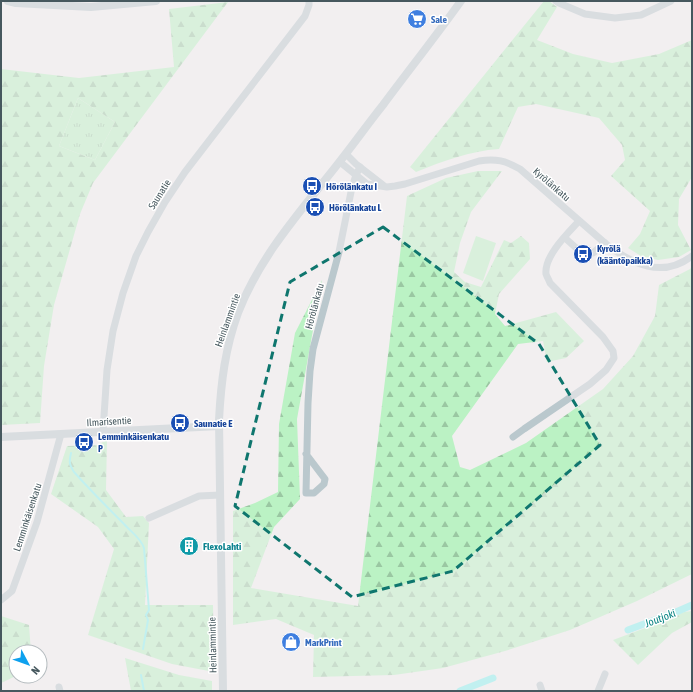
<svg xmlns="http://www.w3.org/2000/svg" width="693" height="692" viewBox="0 0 693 692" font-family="'Asap Condensed',sans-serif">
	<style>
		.grass { fill: url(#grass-tufts) }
		.forest { fill: url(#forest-firs); fill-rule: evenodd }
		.pitch { fill: #bbf2c4 }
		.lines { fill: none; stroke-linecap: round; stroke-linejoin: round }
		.stream { stroke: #86f2f0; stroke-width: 2 }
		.canal { stroke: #86f2f0; stroke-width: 7 }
		.minor { stroke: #bac8cd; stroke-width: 7 }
		.tertiary { stroke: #bac8cd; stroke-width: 8 }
		.marked { fill: none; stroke: #0f766e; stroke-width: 3; stroke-dasharray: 8 5; stroke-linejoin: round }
		.labels { text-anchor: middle; stroke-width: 3; stroke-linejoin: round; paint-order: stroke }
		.shop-label { font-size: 10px; font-weight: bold; fill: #366cbe; stroke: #fff; text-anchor: start }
		.street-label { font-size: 10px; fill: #46585e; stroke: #fff }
		.transit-label { font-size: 10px; font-weight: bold; fill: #164399; stroke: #fff; text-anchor: start }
		.culture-label { font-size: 10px; font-weight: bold; fill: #0d838f; stroke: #fff; text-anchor: start }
		.water-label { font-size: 11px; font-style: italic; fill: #078382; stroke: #fff }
	</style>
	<defs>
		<pattern id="grass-tufts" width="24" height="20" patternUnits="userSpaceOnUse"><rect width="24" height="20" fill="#bbf2c4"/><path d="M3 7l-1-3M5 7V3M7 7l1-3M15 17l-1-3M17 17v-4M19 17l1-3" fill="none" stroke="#9ac7a2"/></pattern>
		<pattern id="forest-firs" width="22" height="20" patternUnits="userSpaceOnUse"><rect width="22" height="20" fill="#bbf2c4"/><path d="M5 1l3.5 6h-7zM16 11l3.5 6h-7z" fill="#9ac7a2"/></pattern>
	</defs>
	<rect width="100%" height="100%" fill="#f2eff0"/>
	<polygon class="grass" points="78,98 115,122 95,160 59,146"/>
	<g class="forest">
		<path d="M 544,1 L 549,1 L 557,7 L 537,40 L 573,54 L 612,63 L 659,54 L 692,40 L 692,177 L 679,199 L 678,225 L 691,250 L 679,257 L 658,260 L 641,256 L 628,248 L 640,234 L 650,211 L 611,176 L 625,160 L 622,145 L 599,118 L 536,104 L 518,107 L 499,149 C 470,151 443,161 416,172 L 410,167 Z"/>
		<path d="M 228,2 L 93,183 L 80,214 L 54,305 L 44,366 L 40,423 L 1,425 L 1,69 L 79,78 L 174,67 L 169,9 ZM 78,98 L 115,122 L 95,160 L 59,146 Z"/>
		<polygon points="478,171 502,171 471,212 460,243 454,272 465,282 481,287 504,240 511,243 521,236 529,243 530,259 499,294 495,314 505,326 556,312 584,341 566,358 547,362 543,341 518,344 452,436 460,467 470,470 526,443 603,389 633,356 655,316 659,285 690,269 692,267 692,574 637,601 570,630 505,651 443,668 394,675 313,677 314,635 276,619 233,625 233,511 255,503 278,492 279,424 295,333 322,280 297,419 300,499 274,527 251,588 358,606 407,196 446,178"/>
		<polygon points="107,440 106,490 126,517 143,516 149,523 145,605 213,605 214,672 172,664 88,635 114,549 98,527 51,494 67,446 97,445"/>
		<polygon points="692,611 692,622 672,633 638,665 613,640 645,628 684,612"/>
		<polygon points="1,616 29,625 31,652 16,652 16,676 1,683"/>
		<polygon points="125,658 179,675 212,681 212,691 131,691"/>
	</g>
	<polygon class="pitch" points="476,236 496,243 483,281 463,273"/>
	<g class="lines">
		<g class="stream">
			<path d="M 71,453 C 69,462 69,464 74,472 C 90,490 107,507 124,524 C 131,532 141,538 144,548 L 149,610 L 146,615 L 148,620 L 143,649"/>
			<polyline points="141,675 144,691"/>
		</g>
		<g class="canal">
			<polyline points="628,630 676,612 692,605"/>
			<polyline points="460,691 493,678"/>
		</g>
		<g class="minor">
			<polyline points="556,1 559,3 585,14 615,18 641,15 671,1"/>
			<polyline points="346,154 356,164 383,185"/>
			<path d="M 340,162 L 367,184 L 387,187 L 395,186 L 405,184 L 479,161 C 496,158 506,161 520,169 L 606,244 C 632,264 662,279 692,256"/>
			<polyline points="565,238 583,254 593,253 605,243"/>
			<polyline points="103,432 107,370 113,331 123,293 136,256 148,232 165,202 185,172 305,16 309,5 309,1"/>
			<path d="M 513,437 L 524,429 L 590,384 L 606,370 L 614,358 L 613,351 L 603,337 L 550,283 C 549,280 547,277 546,274 C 544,256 568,233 579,221"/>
			<polyline points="306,454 325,479 324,484 314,493 306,493 308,403 310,371 313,349 339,252 352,187 356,175 360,167"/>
			<polyline points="149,518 199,496 220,495"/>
			<polyline points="1,600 12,591 37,522 61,434"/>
			<polyline points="540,685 542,691"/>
			<polyline points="59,687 60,691"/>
			<polyline points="598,691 605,674"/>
		</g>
		<g class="tertiary">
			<polyline points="8,1 16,3 91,7 156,1"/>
			<polyline points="1,437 219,426"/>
			<path d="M 223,691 L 219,420 C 221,382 225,349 238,313 C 260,256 300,212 337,165 C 353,145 367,125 383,105 C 409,70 436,36 461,1"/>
		</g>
	</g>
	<path d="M0 0H693V692H0ZM 383,227 L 539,344 L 600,445 L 453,571 L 352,597 L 235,506 L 290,282 Z" fill="#f2eff0" fill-opacity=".55" fill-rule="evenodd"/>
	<path class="marked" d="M 383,227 L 539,344 L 600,445 L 453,571 L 352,597 L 235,506 L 290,282 Z"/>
	<defs>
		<g id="supermarket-disc" transform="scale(1)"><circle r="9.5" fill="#3f7fe0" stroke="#fff"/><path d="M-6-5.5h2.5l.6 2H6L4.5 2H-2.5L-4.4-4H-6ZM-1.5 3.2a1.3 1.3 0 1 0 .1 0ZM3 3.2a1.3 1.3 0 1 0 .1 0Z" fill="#fff"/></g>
		<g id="bus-disc" transform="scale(1)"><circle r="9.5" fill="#1a4fb4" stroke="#fff"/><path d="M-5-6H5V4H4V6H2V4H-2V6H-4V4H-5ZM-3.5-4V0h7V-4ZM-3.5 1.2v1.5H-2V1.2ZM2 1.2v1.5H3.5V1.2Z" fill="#fff"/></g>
		<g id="building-disc" transform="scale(1)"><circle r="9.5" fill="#0f9aa8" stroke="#fff"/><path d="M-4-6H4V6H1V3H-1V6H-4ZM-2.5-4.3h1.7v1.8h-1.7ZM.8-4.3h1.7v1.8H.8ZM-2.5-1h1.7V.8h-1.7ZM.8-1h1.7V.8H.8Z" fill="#fff"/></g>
		<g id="shop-disc" transform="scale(1)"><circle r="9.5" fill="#3f7fe0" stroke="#fff"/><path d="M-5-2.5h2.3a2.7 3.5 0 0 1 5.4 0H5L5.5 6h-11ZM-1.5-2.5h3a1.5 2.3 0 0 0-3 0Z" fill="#fff"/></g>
	</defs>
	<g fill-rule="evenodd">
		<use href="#supermarket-disc" x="417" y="19"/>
		<use href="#bus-disc" x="312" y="186"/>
		<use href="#bus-disc" x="315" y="207"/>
		<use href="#bus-disc" x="583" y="254"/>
		<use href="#bus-disc" x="180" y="423"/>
		<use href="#bus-disc" x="84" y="442"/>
		<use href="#building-disc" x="189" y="546"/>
		<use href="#shop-disc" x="291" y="642"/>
	</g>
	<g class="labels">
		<g class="shop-label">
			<text x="431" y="23">Sale</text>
			<text x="305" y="646">MarkPrint</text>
		</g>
		<g class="street-label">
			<text transform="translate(552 184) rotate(41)" y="4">Kyrölänkatu</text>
			<text transform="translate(159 194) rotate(-58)" y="4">Saunatie</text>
			<text transform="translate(314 306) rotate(-75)" y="4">Hörölänkatu</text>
			<text transform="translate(227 320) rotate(-70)" y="4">Heinlammintie</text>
			<text transform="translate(109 421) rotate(-3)" y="4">Ilmarisentie</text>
			<text transform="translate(27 517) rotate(-72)" y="4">Lemminkäisenkatu</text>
			<text transform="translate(212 645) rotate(-91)" y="4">Heinlammintie</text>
		</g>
		<g class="transit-label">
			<text x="326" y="190">Hörölänkatu I</text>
			<text x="329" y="211">Hörölänkatu L</text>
			<text x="597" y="252">Kyrölä<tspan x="597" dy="12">(kääntöpaikka)</tspan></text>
			<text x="194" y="427">Saunatie E</text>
			<text x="98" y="440">Lemminkäisenkatu<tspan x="98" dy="12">P</tspan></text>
		</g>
		<g class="culture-label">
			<text x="203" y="550">FlexoLahti</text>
		</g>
		<g class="water-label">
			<text transform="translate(660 618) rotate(-21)" y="4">Joutjoki</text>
		</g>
	</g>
	<rect width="693" height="692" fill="none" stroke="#46585e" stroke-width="4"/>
	<g transform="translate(28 664) rotate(131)"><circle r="19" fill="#ffffff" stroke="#b5bcbf"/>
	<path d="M0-3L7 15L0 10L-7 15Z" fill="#0ea1ee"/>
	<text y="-6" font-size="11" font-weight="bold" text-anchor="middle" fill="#46585e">N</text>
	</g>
</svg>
